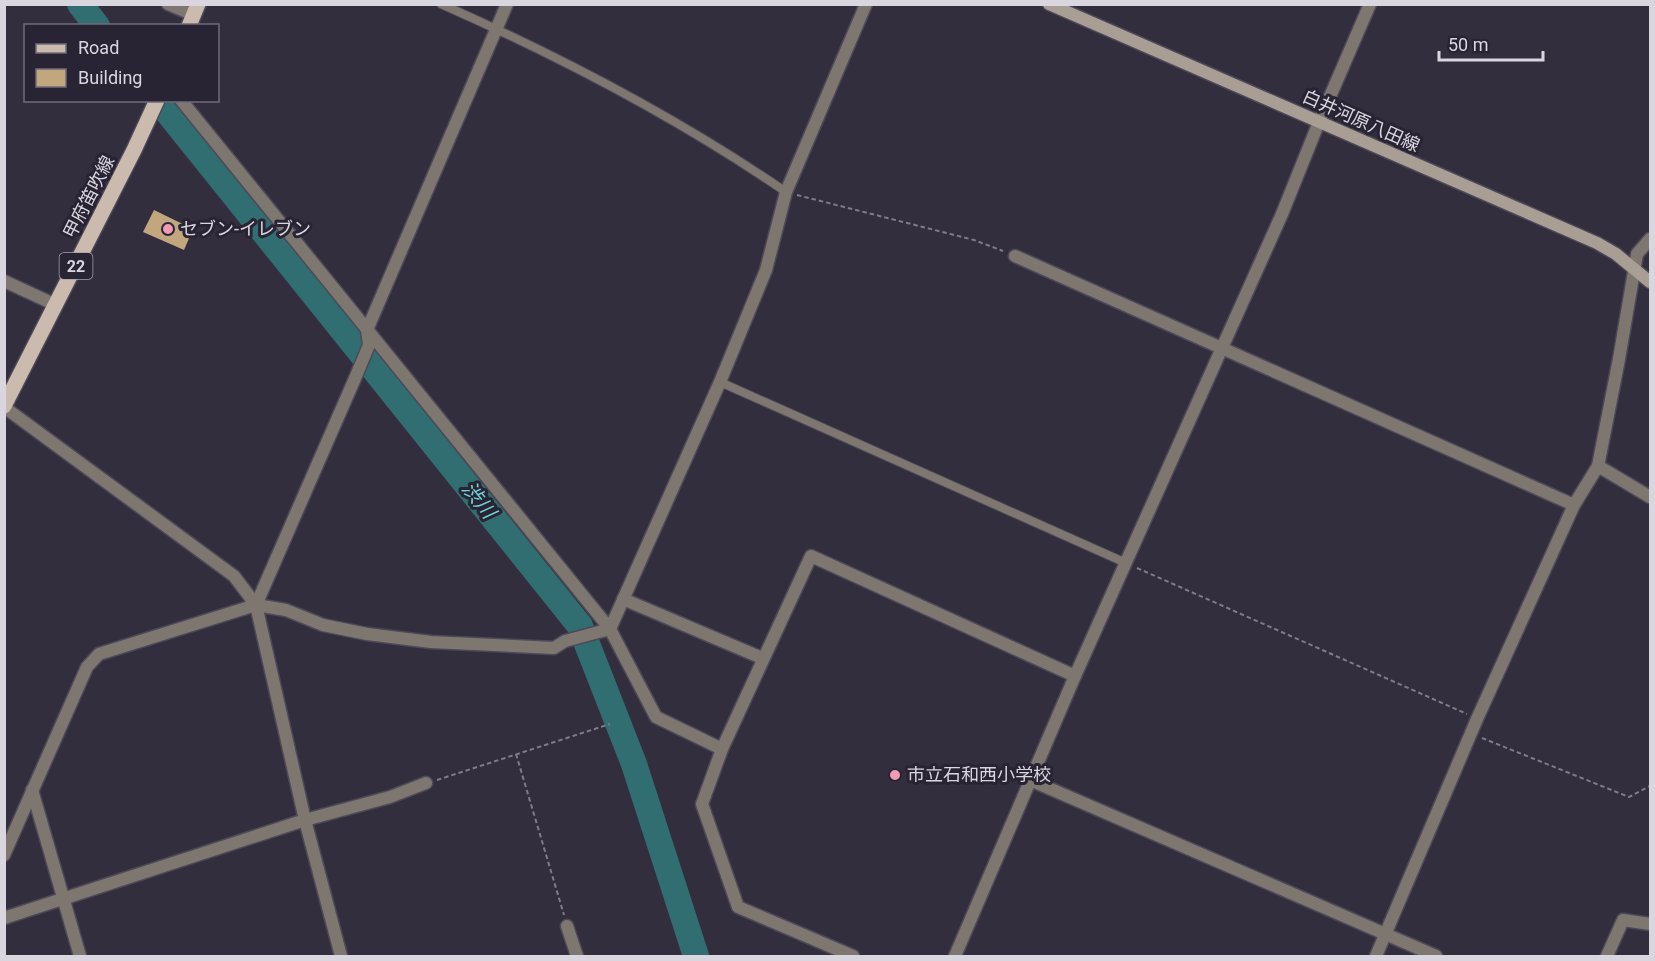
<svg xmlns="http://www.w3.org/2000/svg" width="1655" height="961" viewBox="0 0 1655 961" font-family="Roboto,'Noto Sans JP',sans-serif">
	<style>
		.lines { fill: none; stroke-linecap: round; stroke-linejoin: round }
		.river { stroke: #306e71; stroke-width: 26 }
		.building { fill: #c1a67e }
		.service-casing { stroke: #4e4958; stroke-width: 10 }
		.minor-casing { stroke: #4e4958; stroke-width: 15 }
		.secondary-casing { stroke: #4e4958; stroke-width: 15 }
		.primary-casing { stroke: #4e4958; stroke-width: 18 }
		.path { stroke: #7f7b88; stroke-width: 2; stroke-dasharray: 4.5 3; stroke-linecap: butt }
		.service { stroke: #7e7770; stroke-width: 8 }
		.minor { stroke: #7e7770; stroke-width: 12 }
		.secondary { stroke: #a99e93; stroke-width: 12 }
		.primary { stroke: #cabbae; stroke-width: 15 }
		.poi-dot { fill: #f19ab4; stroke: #292434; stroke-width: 2 }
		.labels { text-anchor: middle; stroke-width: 6; stroke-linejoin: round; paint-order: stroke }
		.shield { fill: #292434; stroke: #a4a1ac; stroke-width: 1.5 }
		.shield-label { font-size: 16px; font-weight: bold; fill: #d9d6e0 }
		.street-label { font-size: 18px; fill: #d9d6e0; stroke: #292434 }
		.poi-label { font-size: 18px; fill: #d9d6e0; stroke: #292434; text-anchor: start }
		.water-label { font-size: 20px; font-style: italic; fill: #70d3d9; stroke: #292434 }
	</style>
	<rect width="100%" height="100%" fill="#332e3e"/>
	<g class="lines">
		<g class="river">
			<polyline points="80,4 97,26"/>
			<polyline points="158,100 580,626 634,764 696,956"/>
		</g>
	</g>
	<polygon class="building" points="154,210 193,229 184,250 143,232"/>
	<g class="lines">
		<g class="service-casing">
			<g id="service">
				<path d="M 441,4 C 561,57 678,118 786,192"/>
				<polyline points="720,382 1126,563"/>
			</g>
		</g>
		<g class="minor-casing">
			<g id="minor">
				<polyline points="168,4 194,15"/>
				<polyline points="181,100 610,629 656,717 722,749"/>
				<polyline points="1015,256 1574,505"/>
				<polyline points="4,281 56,305"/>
				<polyline points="4,407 234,576 256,605 305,820 341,956"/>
				<polyline points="1598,466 1650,497"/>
				<polyline points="623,599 762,658"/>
				<polyline points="256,605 356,376 369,345 367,330 507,4"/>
				<polyline points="610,629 720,382 766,270 786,192 866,4"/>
				<polyline points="1030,780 1436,956"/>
				<polyline points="32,790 80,956"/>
				<polyline points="4,855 87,667 99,654 256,605 286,610 323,625 367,634 431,642 554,648 565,641 610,629"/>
				<polyline points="4,918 305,820 390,797 426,783"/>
				<polyline points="567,926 577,956"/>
				<polyline points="853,956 738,907 702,804 722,749 811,556 1075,676"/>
				<polyline points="955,956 1075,676 1282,214 1319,122 1370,4"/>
				<polyline points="1376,956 1477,719 1574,505 1598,466 1619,359 1637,254 1650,239"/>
				<polyline points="1607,956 1623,920 1650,924"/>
			</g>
		</g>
		<g class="secondary-casing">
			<polyline id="secondary" points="1049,4 1597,243 1616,254 1650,282"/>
		</g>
		<g class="primary-casing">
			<g id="primary">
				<polyline points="189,26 198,4"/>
				<polyline points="4,406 134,150 157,100"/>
			</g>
		</g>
		<g class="path">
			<polyline points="797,195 974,240 1003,251"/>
			<polyline points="1137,568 1467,714"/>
			<polyline points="1482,738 1629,797 1650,786"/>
			<polyline points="516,754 564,915"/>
			<polyline points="437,780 610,724"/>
		</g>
		<use href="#service" class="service"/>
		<use href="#minor" class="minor"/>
		<use href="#secondary" class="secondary"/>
		<use href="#primary" class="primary"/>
	</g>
	<g class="poi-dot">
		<circle cx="168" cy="229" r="6"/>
		<circle cx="895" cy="775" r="6"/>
	</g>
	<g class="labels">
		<rect class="shield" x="59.5" y="253" width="33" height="26" rx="4.5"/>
		<g class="shield-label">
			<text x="76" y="272">22</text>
		</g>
		<g class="street-label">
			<text transform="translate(1361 121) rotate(24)" y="6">白井河原八田線</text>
			<text transform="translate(89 197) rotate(-63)" y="6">甲府笛吹線</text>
		</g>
		<g class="poi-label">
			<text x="180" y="235">セブン-イレブン</text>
			<text x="907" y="781">市立石和西小学校</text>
		</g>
		<g class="water-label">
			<text transform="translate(479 500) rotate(51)" y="7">渋川</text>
		</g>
	</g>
	<rect width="1655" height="961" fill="none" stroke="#d9d6e0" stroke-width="12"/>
	<rect x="24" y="24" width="195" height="78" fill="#292434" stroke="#6f6b79" stroke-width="1.5"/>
	<rect x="36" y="44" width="30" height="9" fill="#cabbae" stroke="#6f6b79" stroke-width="1.5"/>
	<text x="78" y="54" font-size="18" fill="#d9d6e0">Road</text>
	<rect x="36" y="69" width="30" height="18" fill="#c1a67e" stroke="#6f6b79" stroke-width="1.5"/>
	<text x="78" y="84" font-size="18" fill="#d9d6e0">Building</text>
	<path d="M1439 51v9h104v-9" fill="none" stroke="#d9d6e0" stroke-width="3"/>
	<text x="1448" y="51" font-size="18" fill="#d9d6e0" stroke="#292434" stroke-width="4.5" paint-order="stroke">50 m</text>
</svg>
